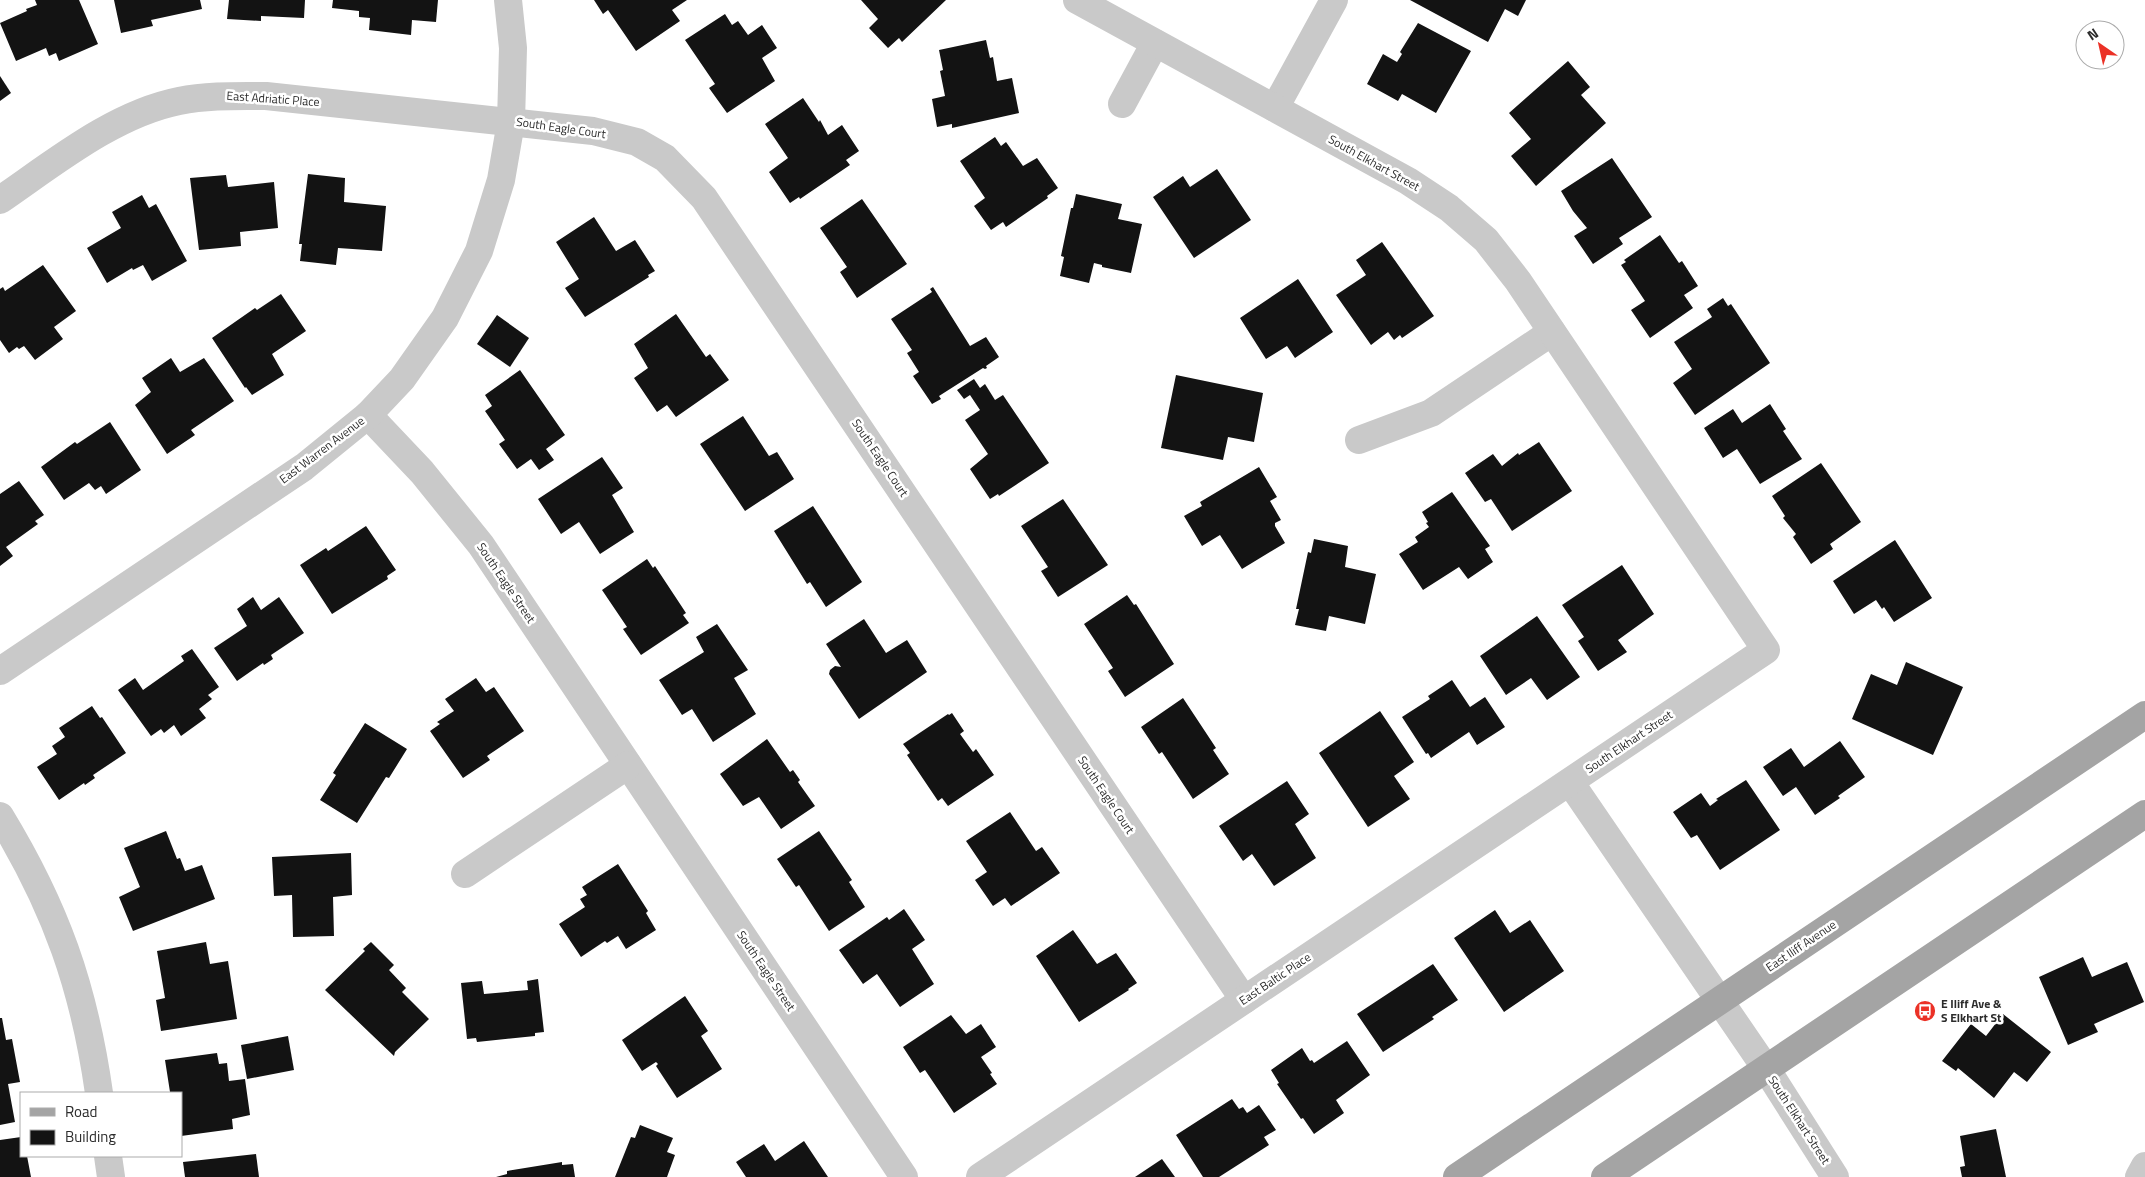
<svg xmlns="http://www.w3.org/2000/svg" width="2145" height="1177" viewBox="0 0 2145 1177" font-family="'Titillium Web',sans-serif">
	<style>
		.building { fill: #131313 }
		.lines { fill: none; stroke-linecap: round; stroke-linejoin: round }
		.minor { stroke: #c9c9c9; stroke-width: 28 }
		.major { stroke: #a4a4a4; stroke-width: 28 }
		.labels { text-anchor: middle; stroke-width: 5; stroke-linejoin: round; paint-order: stroke }
		.street-label { font-size: 12px; fill: #2c2c2c; stroke: #fff }
		.poi-label { font-size: 12px; font-weight: bold; fill: #2c2c2c; stroke: #fff; text-anchor: start }
	</style>
	<rect width="100%" height="100%" fill="#fff"/>
	<g class="building">
		<polygon points="35,0 79,0 98,44 59,61 56,53 49,56 46,48 16,61 0,23 27,11 26,9 37,5"/>
		<polygon points="114,0 200,0 202,9 151,20 153,26 121,33"/>
		<polygon points="229,0 305,0 304,18 261,16 261,21 227,19"/>
		<polygon points="333,0 438,0 436,22 412,20 411,35 369,30 370,18 359,17 359,11 332,8"/>
		<polygon points="594,0 687,0 672,10 680,21 636,51 608,10 603,14"/>
		<polygon points="861,0 946,0 902,42 899,38 888,48 869,28 878,19"/>
		<polygon points="1410,0 1526,0 1518,16 1505,9 1488,42"/>
		<polygon points="725,14 732,25 738,21 748,35 762,25 777,48 762,58 775,81 727,113 709,88 715,84 685,40"/>
		<polygon points="1418,23 1471,51 1436,113 1402,94 1398,101 1367,84 1383,54 1397,62 1402,54 1400,52"/>
		<polygon points="986,40 990,58 993,57 997,81 1012,78 1019,113 952,128 952,124 937,127 932,99 945,96 940,71 943,70 939,50"/>
		<polygon points="1568,61 1590,87 1581,95 1606,123 1536,186 1511,156 1531,139 1509,113"/>
		<polygon points="0,76 11,93 0,101"/>
		<polygon points="803,98 819,122 820,120 828,135 842,125 859,151 846,160 850,165 800,199 799,197 790,203 769,172 788,158 765,124"/>
		<polygon points="995,137 1001,146 1006,142 1023,166 1037,158 1058,188 1047,196 1048,198 1006,227 1003,222 991,230 974,206 985,198 960,161"/>
		<polygon points="1612,158 1652,217 1619,238 1623,244 1593,264 1574,236 1587,228 1573,211 1561,191"/>
		<polygon points="1217,169 1251,220 1194,258 1153,197 1183,176 1190,187"/>
		<polygon points="308,174 345,178 344,202 386,206 382,251 338,248 336,265 300,261 302,244 299,244"/>
		<polygon points="226,175 228,187 274,182 278,228 240,232 241,246 199,250 190,178"/>
		<polygon points="1076,194 1122,204 1118,219 1142,224 1131,273 1102,267 1102,265 1094,263 1089,283 1060,276 1064,257 1061,256 1071,208 1073,208"/>
		<polygon points="142,195 149,208 156,204 187,261 152,281 143,265 133,270 132,268 107,283 87,248 121,228 112,212"/>
		<polygon points="862,199 907,264 857,298 840,272 847,267 820,228"/>
		<polygon points="594,217 616,251 635,240 655,271 648,275 649,277 585,317 565,288 579,279 556,242"/>
		<polygon points="1660,235 1679,263 1682,261 1698,286 1684,295 1693,308 1650,338 1631,310 1645,301 1621,265 1626,262 1624,260"/>
		<polygon points="1382,242 1434,316 1402,338 1400,335 1394,340 1388,332 1371,345 1336,295 1366,275 1356,260"/>
		<polygon points="43,265 76,311 54,327 63,339 35,360 24,346 19,349 17,347 9,353 0,340 0,289 3,287 5,291"/>
		<polygon points="1298,279 1333,332 1295,358 1287,346 1266,359 1240,318"/>
		<polygon points="933,287 970,346 986,337 999,357 986,366 987,368 985,369 983,368 939,396 941,399 932,404 913,376 919,372 907,353 912,350 891,319 932,292 930,289"/>
		<polygon points="281,294 306,331 272,354 284,375 252,395 246,387 245,388 212,338 255,308 257,310"/>
		<polygon points="1723,298 1728,306 1731,304 1770,363 1695,415 1673,383 1692,369 1674,342 1712,317 1707,309"/>
		<polygon points="676,314 706,357 710,354 729,380 676,417 667,405 657,412 634,378 648,368 634,344"/>
		<polygon points="497,315 529,338 510,367 477,344"/>
		<polygon points="171,358 180,372 204,358 234,401 191,430 195,435 167,454 135,405 151,392 142,378"/>
		<polygon points="520,370 565,435 546,449 554,460 539,470 531,459 517,469 499,444 505,440 485,411 492,406 485,395"/>
		<polygon points="1176,375 1263,393 1254,442 1228,437 1223,460 1161,448"/>
		<polygon points="974,379 980,388 985,384 995,400 1003,395 1049,463 999,496 998,494 990,499 970,469 988,454 965,420 980,410 970,395 964,399 957,390"/>
		<polygon points="1770,404 1786,429 1783,431 1802,459 1760,484 1737,449 1723,458 1704,428 1733,409 1742,423"/>
		<polygon points="743,416 769,456 777,452 794,479 745,511 700,444"/>
		<polygon points="110,422 141,470 106,494 101,486 95,490 89,483 64,500 41,467 75,442 77,444"/>
		<polygon points="1539,442 1572,491 1512,531 1491,499 1485,502 1465,473 1493,454 1502,466 1518,453 1519,455"/>
		<polygon points="602,457 623,488 612,495 634,532 600,554 579,522 561,534 538,499"/>
		<polygon points="1821,463 1861,522 1830,544 1833,549 1811,564 1793,537 1796,534 1783,518 1785,516 1772,496"/>
		<polygon points="1259,467 1277,497 1270,501 1281,520 1275,523 1275,526 1285,543 1242,569 1220,535 1202,546 1184,516 1202,506 1200,502"/>
		<polygon points="19,481 44,515 35,521 38,524 6,547 13,556 0,566 0,494"/>
		<polygon points="1452,492 1490,546 1485,549 1493,562 1468,579 1459,567 1423,590 1399,554 1418,542 1415,537 1429,527 1426,523 1428,522 1422,512"/>
		<polygon points="1063,499 1108,565 1058,597 1041,571 1048,567 1021,526"/>
		<polygon points="813,506 862,582 826,607 810,582 807,584 774,531"/>
		<polygon points="366,526 396,570 387,576 388,579 332,614 300,565 326,548 328,551"/>
		<polygon points="1314,539 1348,546 1345,567 1376,574 1365,624 1329,616 1326,631 1295,625 1299,609 1296,609 1308,552 1311,553"/>
		<polygon points="1895,540 1932,598 1894,622 1884,607 1882,609 1876,600 1854,614 1833,581"/>
		<polygon points="647,559 653,568 655,566 686,613 683,615 689,623 641,655 623,629 627,627 602,590"/>
		<polygon points="1622,565 1654,614 1618,640 1627,652 1598,671 1578,641 1584,637 1562,605"/>
		<polygon points="1127,595 1134,605 1136,604 1174,664 1125,697 1108,671 1113,668 1084,624"/>
		<polygon points="253,597 261,610 279,597 304,633 271,655 273,659 264,665 263,663 237,681 214,648 247,626 237,609"/>
		<polygon points="1537,616 1580,677 1547,700 1531,678 1506,695 1480,656"/>
		<polygon points="864,619 886,653 907,640 927,672 859,719 829,674 830,670 835,666 841,667 826,644"/>
		<polygon points="717,624 748,670 734,678 756,714 713,742 692,709 682,715 659,680 704,652 696,637"/>
		<polygon points="192,649 219,687 208,695 212,699 199,709 206,718 181,736 174,725 164,733 161,729 151,736 118,690 135,678 143,690 184,661 181,656"/>
		<polygon points="1906,662 1963,687 1933,755 1852,719 1871,674 1897,685"/>
		<polygon points="476,678 486,692 494,687 524,731 487,756 490,760 463,778 430,731 440,724 437,722 454,711 445,699"/>
		<polygon points="1452,680 1470,707 1485,697 1505,727 1477,745 1469,732 1431,758 1428,753 1426,754 1402,717 1430,699 1428,696"/>
		<polygon points="1183,698 1216,748 1213,750 1229,774 1193,799 1162,752 1159,754 1141,727"/>
		<polygon points="92,706 100,718 102,717 126,753 93,775 95,778 85,785 84,783 59,800 37,767 57,754 52,746 65,737 59,728"/>
		<polygon points="1380,711 1414,762 1394,776 1410,799 1368,827 1319,753"/>
		<polygon points="952,713 964,731 960,734 973,752 976,749 994,775 948,806 942,798 938,801 907,755 910,753 903,744 948,714 949,715"/>
		<polygon points="365,723 407,749 389,778 386,777 357,823 320,800 336,775 333,773"/>
		<polygon points="767,739 790,772 793,770 800,780 798,782 815,806 781,829 759,797 743,806 720,774"/>
		<polygon points="1840,741 1865,777 1838,796 1840,798 1815,815 1796,787 1783,796 1763,767 1791,748 1804,767"/>
		<polygon points="1746,780 1780,830 1720,870 1697,835 1691,838 1673,812 1701,793 1710,806 1718,800 1716,799"/>
		<polygon points="1287,781 1309,814 1295,824 1316,858 1274,886 1252,854 1243,861 1219,826"/>
		<polygon points="1010,812 1036,851 1042,847 1060,873 1011,906 1005,898 993,906 975,880 987,872 966,841"/>
		<polygon points="166,831 177,859 180,858 185,871 202,865 215,899 133,931 119,897 140,887 124,848"/>
		<polygon points="819,831 852,880 849,882 865,907 829,931 799,885 796,887 777,859"/>
		<polygon points="351,853 352,895 333,897 334,936 293,937 292,895 274,896 272,857"/>
		<polygon points="618,864 648,911 646,913 656,930 626,949 618,936 607,943 605,941 581,957 559,924 585,907 580,899 587,895 582,887"/>
		<polygon points="904,909 925,940 912,949 934,984 900,1007 877,974 863,984 839,950 887,917 889,920"/>
		<polygon points="1495,910 1510,933 1530,920 1564,971 1504,1012 1454,938"/>
		<polygon points="1073,930 1097,964 1116,953 1137,983 1128,989 1129,990 1079,1022 1036,956"/>
		<polygon points="206,942 210,964 228,961 237,1019 161,1031 156,1000 165,998 157,951"/>
		<polygon points="371,942 394,965 389,970 406,988 402,992 429,1019 395,1052 394,1056 325,990 365,951 363,949"/>
		<polygon points="2083,957 2092,977 2127,962 2144,1002 2094,1024 2098,1032 2068,1045 2039,977"/>
		<polygon points="1433,964 1458,1000 1432,1017 1434,1019 1383,1052 1357,1014"/>
		<polygon points="538,979 544,1032 535,1033 535,1036 477,1042 476,1038 467,1039 461,983 482,981 484,994 528,990 527,981"/>
		<polygon points="685,996 708,1031 701,1036 722,1069 677,1098 656,1066 658,1064 656,1062 642,1071 622,1040"/>
		<polygon points="2003,1014 2051,1052 2027,1082 2014,1072 1994,1098 1958,1068 1956,1071 1942,1061 1971,1024 1986,1036"/>
		<polygon points="951,1015 966,1034 981,1024 996,1047 981,1057 992,1073 990,1074 997,1084 954,1113 925,1070 920,1073 903,1047"/>
		<polygon points="0,1018 2,1018 6,1040 12,1039 20,1082 8,1084 15,1122 0,1125"/>
		<polygon points="288,1036 294,1070 247,1079 241,1045"/>
		<polygon points="1347,1041 1370,1075 1336,1100 1344,1113 1314,1134 1303,1118 1301,1119 1277,1084 1279,1083 1271,1070 1302,1048 1310,1061 1312,1060 1314,1063"/>
		<polygon points="217,1053 219,1064 227,1063 229,1081 245,1079 250,1115 232,1119 233,1129 181,1136 181,1093 170,1092 165,1060"/>
		<polygon points="1232,1099 1239,1109 1243,1107 1247,1113 1259,1105 1276,1130 1264,1137 1269,1145 1219,1177 1203,1177 1176,1135"/>
		<polygon points="640,1125 673,1138 667,1152 675,1155 667,1177 615,1177 631,1137 635,1138"/>
		<polygon points="1996,1129 2006,1177 1962,1177 1960,1167 1965,1166 1960,1136"/>
		<polygon points="21,1137 21,1156 27,1156 31,1177 0,1177 0,1140"/>
		<polygon points="804,1141 828,1177 746,1177 736,1162 764,1144 775,1161"/>
		<polygon points="256,1154 259,1177 185,1177 183,1162"/>
		<polygon points="1162,1159 1175,1177 1135,1177"/>
		<polygon points="562,1162 562,1165 573,1164 575,1177 496,1177 507,1174 507,1171"/>
	</g>
	<g class="lines">
		<g class="minor">
			<polyline points="1122,104 1155,43"/>
			<polyline points="1275,108 1334,0"/>
			<path d="M 0,200 C 54,163 114,114 179,101 C 208,95 237,96 266,96 L 593,131 L 637,142 L 665,158 L 704,198 L 1244,1000"/>
			<polyline points="368,415 422,472 481,545 904,1177"/>
			<polyline points="1359,440 1431,413 1552,332"/>
			<polyline points="0,671 304,467 368,415 402,379 445,318 479,251 501,180 511,122 513,48 508,0"/>
			<polyline points="1570,782 1767,1070 1835,1177"/>
			<path d="M 0,816 C 56,908 84,987 99,1093"/>
			<polyline points="465,874 628,765"/>
			<polyline points="108,1156 111,1177"/>
			<polyline points="980,1177 1766,650 1518,281 1486,240 1449,208 1408,181 1077,0"/>
			<polyline points="2139,1177 2145,1166"/>
		</g>
		<g class="major">
			<polyline points="1457,1177 2145,715"/>
			<polyline points="1605,1177 2145,814"/>
		</g>
	</g>
	<defs>
		<g id="bus-disc" transform="scale(1.125)"><circle r="9.5" fill="#eb3126" stroke="#fff"/><path d="M-5-6H5V4H4V6H2V4H-2V6H-4V4H-5ZM-3.5-4V0h7V-4ZM-3.5 1.2v1.5H-2V1.2ZM2 1.2v1.5H3.5V1.2Z" fill="#fff"/></g>
	</defs>
	<g fill-rule="evenodd">
		<use href="#bus-disc" x="1925" y="1011"/>
	</g>
	<g class="labels">
		<g class="street-label">
			<text transform="translate(273 99) rotate(4)" y="4">East Adriatic Place</text>
			<text transform="translate(561 128) rotate(8)" y="4">South Eagle Court</text>
			<text transform="translate(1374 163) rotate(29)" y="4">South Elkhart Street</text>
			<text transform="translate(322 450) rotate(-37)" y="4">East Warren Avenue</text>
			<text transform="translate(880 458) rotate(56)" y="4">South Eagle Court</text>
			<text transform="translate(506 583) rotate(56)" y="4">South Eagle Street</text>
			<text transform="translate(1629 742) rotate(-34)" y="4">South Elkhart Street</text>
			<text transform="translate(1106 795) rotate(56)" y="4">South Eagle Court</text>
			<text transform="translate(1801 946) rotate(-34)" y="4">East Iliff Avenue</text>
			<text transform="translate(766 971) rotate(56)" y="4">South Eagle Street</text>
			<text transform="translate(1275 979) rotate(-34)" y="4">East Baltic Place</text>
			<text transform="translate(1799 1120) rotate(57)" y="4">South Elkhart Street</text>
		</g>
		<g class="poi-label">
			<text x="1941" y="1008">E Iliff Ave &amp;<tspan x="1941" dy="14">S Elkhart St</tspan></text>
		</g>
	</g>
	<rect x="20" y="1092" width="162" height="65" fill="#ffffff" stroke="#ababab"/>
	<rect x="30" y="1108" width="25" height="8" fill="#a4a4a4" stroke="#ababab"/>
	<text x="65" y="1117" font-size="15" fill="#2c2c2c">Road</text>
	<rect x="30" y="1130" width="25" height="15" fill="#131313" stroke="#ababab"/>
	<text x="65" y="1142" font-size="15" fill="#2c2c2c">Building</text>
	<g transform="translate(2100 45) rotate(326)"><circle r="24" fill="#ffffff" stroke="#ababab"/>
	<path d="M0-4L9 19L0 12L-9 19Z" fill="#eb3126"/>
	<text y="-8" font-size="14" font-weight="bold" text-anchor="middle" fill="#2c2c2c">N</text>
	</g>
</svg>
